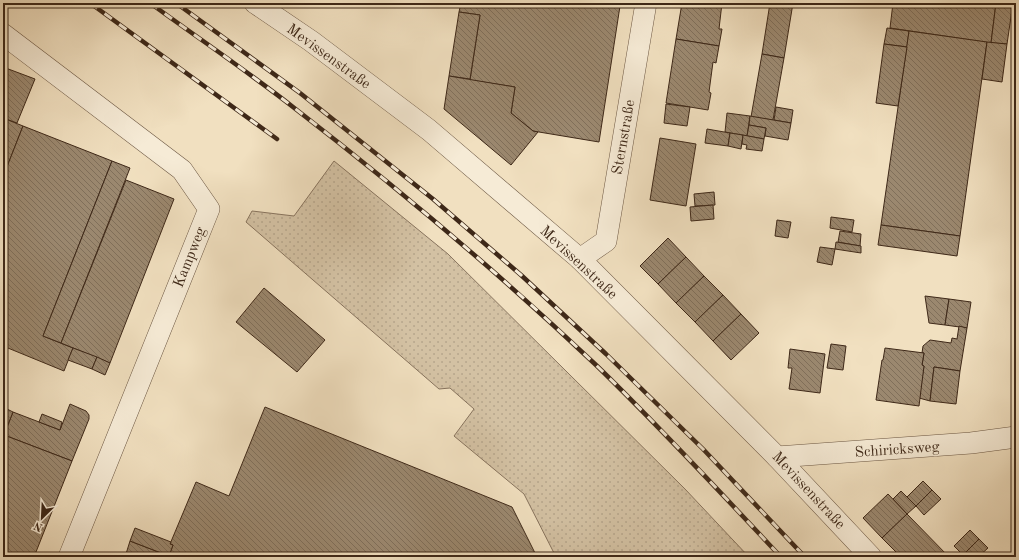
<svg xmlns="http://www.w3.org/2000/svg" width="1019" height="560" viewBox="0 0 1019 560" font-family="'Old Standard TT',serif">
	<style>
		.grass { fill: url(#grass-dots); stroke: #88745e }
		.building { fill: url(#building-back-hatch); stroke: #3e2818 }
		.lines { fill: none; stroke-linecap: round; stroke-linejoin: round }
		.street-casing { stroke: #6b5642; stroke-width: 22 }
		.street { stroke: #f6ebd6; stroke-width: 21 }
		.rail-casing { stroke: #3e2818; stroke-width: 4.5 }
		.rail { stroke: #f6ebd6; stroke-width: 3; stroke-dasharray: 9; stroke-linecap: butt }
		.labels { text-anchor: middle; stroke-width: 3; stroke-linejoin: round; paint-order: stroke }
		.street-label { font-size: 15px; fill: #3e2818; stroke: #f6ebd6 }
	</style>
	<defs>
		<pattern id="grass-dots" width="8" height="8" patternUnits="userSpaceOnUse"><rect width="8" height="8" fill="#d3c1a3"/><path d="M2 2h.1M6 6h.1" fill="none" stroke="#b6a68c" stroke-width="1.8" stroke-linecap="round"/></pattern>
		<pattern id="building-back-hatch" width="6" height="6" patternUnits="userSpaceOnUse"><rect width="6" height="6" fill="#9b886f"/><path d="M-1 5l2 2M0 0l6 6M5-1l2 2" fill="none" stroke="#806f5a"/></pattern>
	</defs>
	<rect width="100%" height="100%" fill="#f1e0c0"/>
	<filter id="stains"><feTurbulence type="fractalNoise" baseFrequency=".005" numOctaves="4"/><feColorMatrix values="0 0 0 0 .2 0 0 0 0 .09 0 0 0 0 .02 0 0 0 .5 -.17"/></filter>
	<radialGradient id="worn" r=".72"><stop offset=".6" stop-color="#630" stop-opacity="0"/><stop offset="1" stop-color="#630" stop-opacity=".3"/></radialGradient>
	<polygon class="grass" points="334,161 448,254 685,489 749,557 556,557 524,494 454,436 474,409 450,388 439,389 246,222 252,211 294,216"/>
	<g class="building">
		<polygon points="461,3 600,3 620,6 599,142 533,131 511,113 515,87 470,80 480,15 459,12"/>
		<polygon points="600,3 621,3 620,6"/>
		<polygon points="682,3 722,3 719,29 722,29 719,46 676,39"/>
		<polygon points="770,3 793,3 784,58 762,54"/>
		<polygon points="893,3 996,3 991,43 890,28"/>
		<polygon points="996,3 1013,3 1007,44 991,43"/>
		<polygon points="459,12 480,15 470,79 449,76"/>
		<polygon points="887,28 909,31 907,47 884,44"/>
		<polygon points="909,31 987,42 960,236 881,225"/>
		<polygon points="676,39 719,46 716,63 713,62 709,92 711,93 708,110 666,103"/>
		<polygon points="987,42 1007,44 1002,82 982,79"/>
		<polygon points="884,44 907,47 898,106 876,103"/>
		<polygon points="762,54 784,58 773,120 751,117"/>
		<polygon points="3,67 35,79 17,123 3,118"/>
		<polygon points="449,76 515,87 511,113 533,131 538,132 511,165 444,109"/>
		<polygon points="666,104 690,107 687,126 664,123"/>
		<polygon points="776,107 793,110 791,123 774,120"/>
		<polygon points="727,113 750,116 747,136 725,132"/>
		<polygon points="750,116 791,123 788,140 765,136 766,128 749,125"/>
		<polygon points="3,118 23,126 3,177"/>
		<polygon points="749,125 766,128 764,139 747,136"/>
		<polygon points="23,126 112,161 43,336 73,348 64,371 3,346 3,177"/>
		<polygon points="707,129 730,133 728,146 705,143"/>
		<polygon points="730,133 743,135 741,149 728,146"/>
		<polygon points="743,135 764,139 762,151 746,149 747,145 742,144"/>
		<polygon points="660,138 696,144 686,206 650,200"/>
		<polygon points="112,161 130,168 61,343 43,336"/>
		<polygon points="126,180 174,199 110,363 61,343"/>
		<polygon points="714,192 715,205 695,206 694,194"/>
		<polygon points="713,205 714,219 691,221 690,207"/>
		<polygon points="831,217 854,220 852,232 830,228"/>
		<polygon points="777,220 791,222 788,238 775,236"/>
		<polygon points="881,225 960,236 957,256 878,245"/>
		<polygon points="840,231 861,234 860,246 838,242"/>
		<polygon points="668,238 686,257 658,284 640,266"/>
		<polygon points="836,242 861,246 861,253 835,249"/>
		<polygon points="820,247 835,249 832,265 817,262"/>
		<polygon points="686,257 704,276 676,303 658,284"/>
		<polygon points="704,276 723,295 695,322 676,303"/>
		<polygon points="264,288 325,340 297,372 236,322"/>
		<polygon points="723,295 741,314 713,341 695,322"/>
		<polygon points="925,296 949,299 945,325 929,323"/>
		<polygon points="949,299 971,302 967,328 945,325"/>
		<polygon points="741,314 759,333 731,360 713,341"/>
		<polygon points="959,326 967,328 960,371 934,367 930,401 919,398 924,366 922,365 924,353 922,353 923,346 930,340 951,343 952,338 957,339"/>
		<polygon points="831,344 846,346 843,370 827,368"/>
		<polygon points="73,348 97,357 92,369 68,360"/>
		<polygon points="885,348 924,353 922,365 924,366 919,406 876,400 882,360 883,360"/>
		<polygon points="790,349 825,354 820,393 789,389 792,368 788,368"/>
		<polygon points="97,357 110,363 105,375 92,369"/>
		<polygon points="934,367 960,371 956,404 930,401"/>
		<polygon points="70,404 86,411 89,415 89,419 72,461 4,435 13,412 60,430"/>
		<polygon points="3,407 13,412 3,437"/>
		<polygon points="265,407 512,507 537,557 125,557 130,541 169,556 173,545 170,544 196,482 229,496"/>
		<polygon points="42,414 62,422 60,430 39,422"/>
		<polygon points="4,435 72,461 34,557 3,557 3,437"/>
		<polygon points="923,481 932,490 916,506 907,497"/>
		<polygon points="932,490 941,499 924,515 916,506"/>
		<polygon points="901,491 916,506 907,514 893,499"/>
		<polygon points="888,494 907,514 882,538 863,518"/>
		<polygon points="907,514 949,557 901,557 882,538"/>
		<polygon points="135,528 171,542 170,544 173,545 169,556 130,541"/>
		<polygon points="970,530 979,539 963,555 954,546"/>
		<polygon points="979,539 988,548 978,557 965,557 963,555"/>
	</g>
	<g class="lines">
		<g class="street-casing">
			<g id="street">
				<polyline points="255,3 311,41 429,130 580,259 777,457 871,557"/>
				<polyline points="3,34 182,170 209,209 69,557"/>
				<polyline points="580,259 606,241 646,3"/>
				<polyline points="777,457 971,443 1016,437"/>
			</g>
		</g>
		<use href="#street" class="street"/>
		<g class="rail-casing">
			<g id="rail">
				<polyline points="90,3 277,139"/>
				<path d="M 150,3 C 198,38 247,71 293,107 C 398,188 500,274 596,365 C 660,427 720,492 781,557"/>
				<polyline points="176,3 300,93 433,199 521,275 606,354 703,449 805,557"/>
			</g>
		</g>
		<use href="#rail" class="rail"/>
	</g>
	<g class="labels">
		<g class="street-label">
			<text transform="translate(329 56) rotate(36)" y="5">Mevissenstraße</text>
			<text transform="translate(623 137) rotate(-80)" y="5">Sternstraße</text>
			<text transform="translate(189 257) rotate(-68)" y="5">Kampweg</text>
			<text transform="translate(579 262) rotate(43)" y="5">Mevissenstraße</text>
			<text transform="translate(897 449) rotate(-4)" y="5">Schiricksweg</text>
			<text transform="translate(809 490) rotate(47)" y="5">Mevissenstraße</text>
		</g>
	</g>
	<rect width="1019" height="560" fill="none" stroke="#f1e0c0" stroke-width="16"/>
	<rect x="4" y="4" width="1011" height="552" fill="none" stroke="#3e2818" stroke-width="2"/>
	<rect x="8" y="8" width="1003" height="544" fill="none" stroke="#3e2818"/>
	<g transform="translate(42 518) rotate(204)" stroke="#f6ebd6" stroke-width="3" paint-order="stroke">
	<path d="M0-3L7 15L0 10L-7 15Z" fill="#3e2818"/>
	<text y="-6" font-size="11" font-weight="bold" text-anchor="middle" fill="#3e2818">N</text>
	</g>
	<rect width="100%" height="100%" filter="url(#stains)"/>
	<rect width="100%" height="100%" fill="url(#worn)"/>
</svg>
